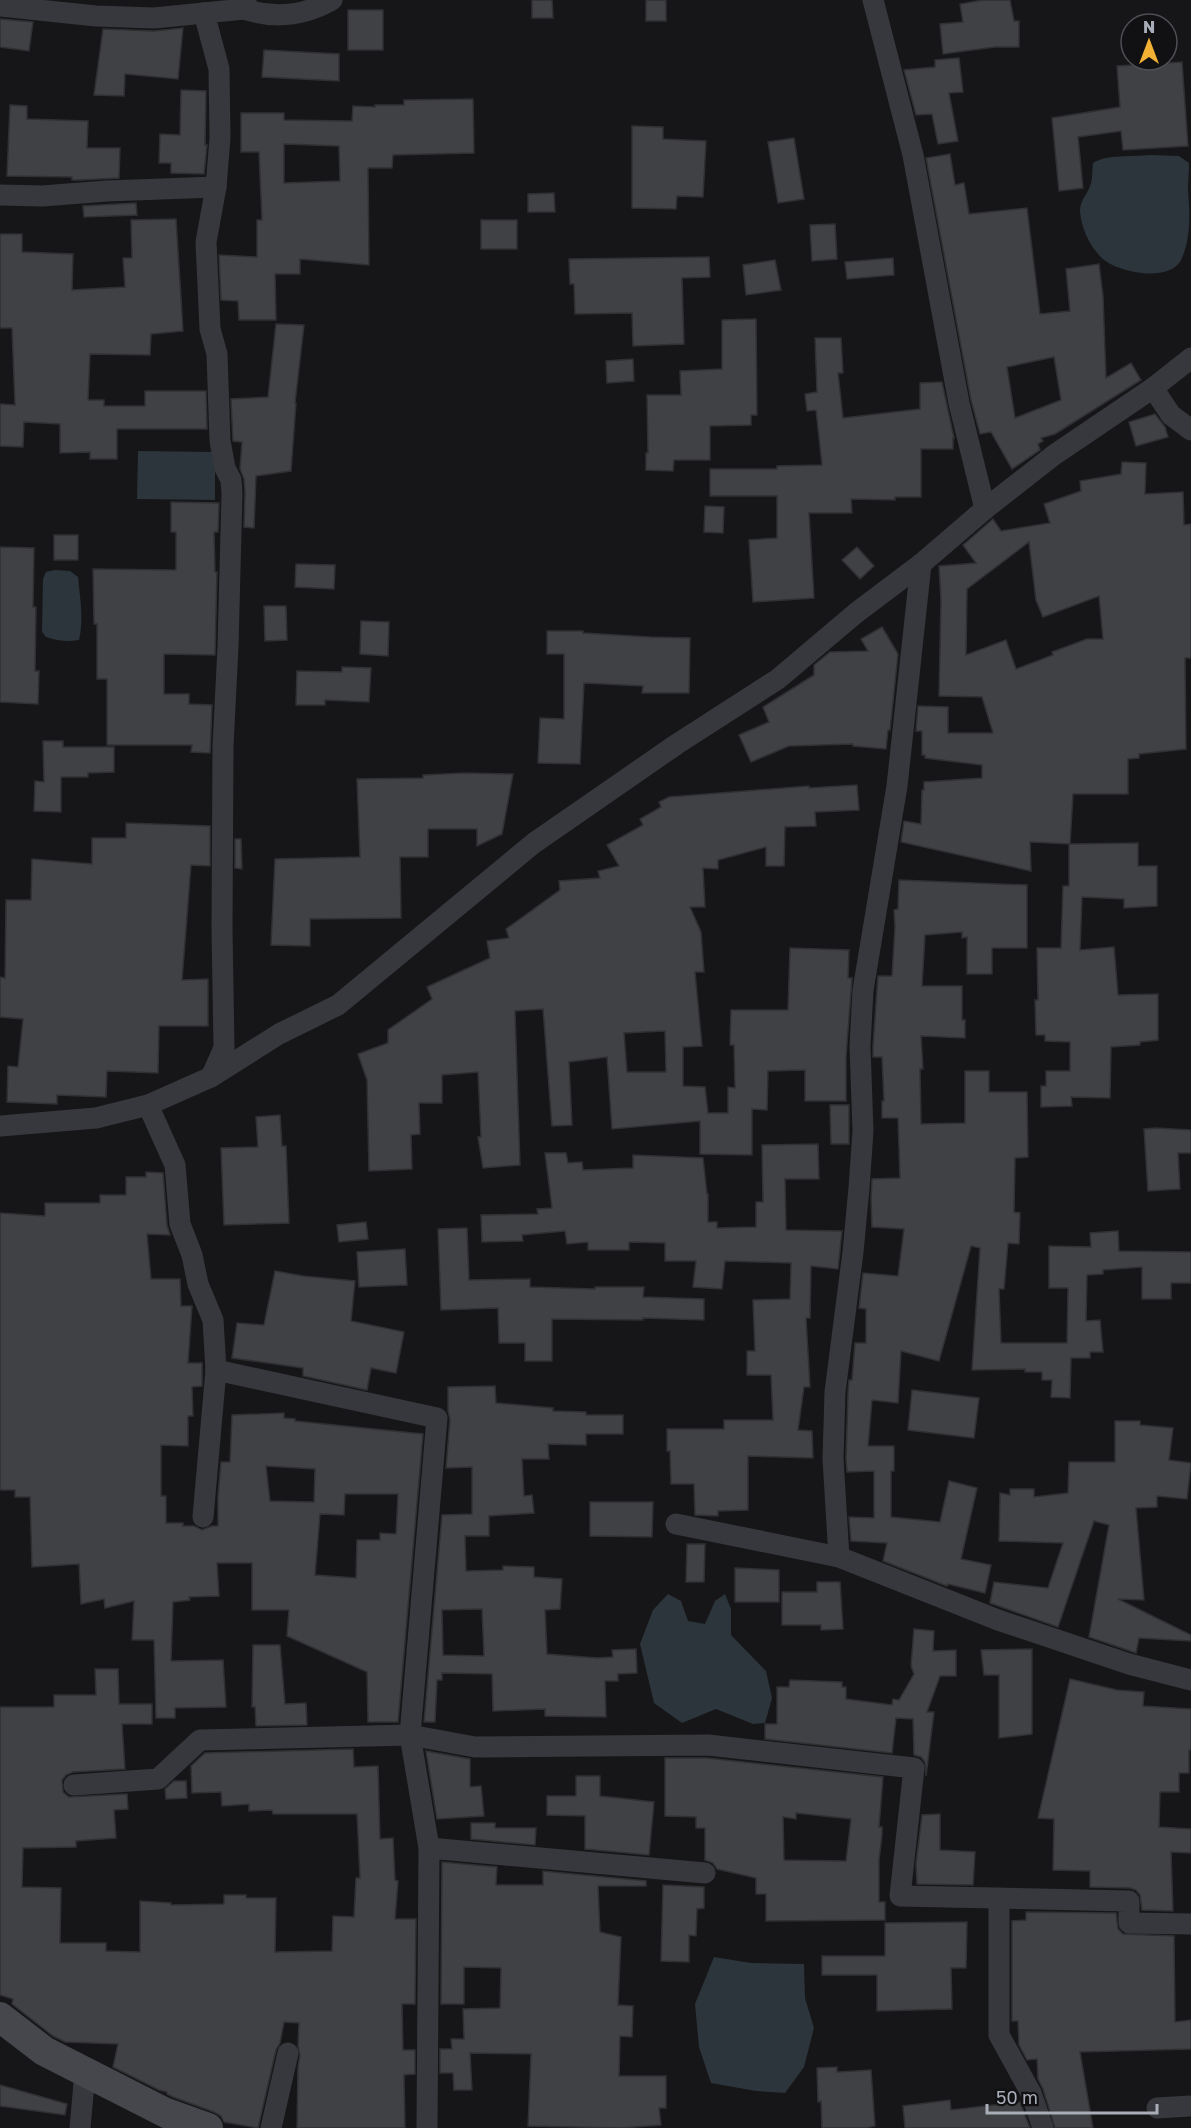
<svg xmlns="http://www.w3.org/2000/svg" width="1191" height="2128" viewBox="0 0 1191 2128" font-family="'Golos Text',sans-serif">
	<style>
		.water { fill: #2c353c }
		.building { fill: #404145; stroke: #303034; stroke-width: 1.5; fill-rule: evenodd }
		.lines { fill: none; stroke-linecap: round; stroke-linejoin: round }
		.street { stroke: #37383d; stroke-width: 21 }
		.secondary { stroke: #45474d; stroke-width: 30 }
	</style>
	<rect width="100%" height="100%" fill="#161618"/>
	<g class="water">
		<path d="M 1150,155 L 1179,156 L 1189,163 C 1189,172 1188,181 1188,190 C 1190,214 1191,241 1180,262 C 1167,281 1124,273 1107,262 C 1092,252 1081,229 1080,211 C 1080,200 1087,195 1090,186 C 1093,179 1092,170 1093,163 C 1107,154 1132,157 1150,155 Z"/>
		<polygon points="138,451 215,452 215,500 137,499"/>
		<path d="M 55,570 L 70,571 L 78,577 C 80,598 84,619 79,640 C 67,642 58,641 46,637 L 42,632 L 43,579 L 46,572 Z"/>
		<polygon points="668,1594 681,1601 688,1621 705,1624 715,1601 725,1594 731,1609 731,1635 766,1671 772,1698 765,1723 753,1724 716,1709 682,1723 654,1703 640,1644 653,1610"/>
		<polygon points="714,1957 751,1963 804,1964 805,1998 814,2028 804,2067 785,2093 756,2091 711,2083 699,2047 695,2004"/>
	</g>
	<g class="building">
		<polygon points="532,0 552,0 553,18 532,18"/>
		<rect x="646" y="0" width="20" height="21"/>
		<polygon points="983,0 1010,0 1014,21 1019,21 1019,47 995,47 943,54 940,24 963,22 960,4"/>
		<rect x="348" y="10" width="35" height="40"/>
		<polygon points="0,19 33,22 29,51 0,47"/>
		<polygon points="183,28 178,79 125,74 124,96 94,95 103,29 154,31"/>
		<polygon points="264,50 339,54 339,81 262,77"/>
		<polygon points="959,58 963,92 949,93 958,141 938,144 932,114 916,115 904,70 935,67 935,60"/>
		<polygon points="1182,62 1188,146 1123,150 1121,131 1078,137 1083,188 1059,191 1052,118 1120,107 1117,66"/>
		<polygon points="181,90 206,91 205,145 207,145 204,174 171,173 171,163 159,163 160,134 180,135"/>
		<path d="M 473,99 L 474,153 L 393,155 L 392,168 L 368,168 L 369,265 L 300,259 L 300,274 L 275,274 L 276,320 L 239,320 L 238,301 L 221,300 L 219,255 L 257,257 L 257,220 L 262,220 L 259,152 L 241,152 L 241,113 L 284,113 L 284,120 L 352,121 L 353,106 L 375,107 L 375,105 L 404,105 L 404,100 ZM 284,144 L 339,146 L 340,181 L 284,183 Z"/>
		<polygon points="10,105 27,106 27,119 88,121 87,148 120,148 119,178 79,180 72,180 72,177 7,176"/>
		<polygon points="632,126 663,127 663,139 706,141 703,197 677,196 676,209 632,208"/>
		<polygon points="794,138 804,199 778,203 768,142"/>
		<path d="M 950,154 L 955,185 L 964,183 L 969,214 L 1027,208 L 1040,314 L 1070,311 L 1066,269 L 1099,264 L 1103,296 L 1106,378 L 1131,363 L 1141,380 L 1055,434 L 1041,438 L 1043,441 L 1038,444 L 1040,450 L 1012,469 L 991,432 L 980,434 L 971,400 L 926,158 ZM 1054,357 L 1061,400 L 1015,418 L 1007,367 Z"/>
		<polygon points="554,193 555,212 528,212 528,194"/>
		<polygon points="136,203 137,215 84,217 83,206"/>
		<polygon points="176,219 183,331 151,334 150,355 90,354 88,400 104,400 104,406 145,406 145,391 206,391 207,429 117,429 117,459 90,459 90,452 60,453 60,424 24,422 23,447 0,446 0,404 15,405 12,328 0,328 0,234 22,234 22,252 73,254 72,290 125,287 123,258 132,258 131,220"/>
		<rect x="481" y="220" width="36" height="29"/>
		<polygon points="835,224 837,259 812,261 810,225"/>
		<polygon points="709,257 710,277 682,278 684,344 633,346 632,313 575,314 574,284 570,284 569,259"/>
		<polygon points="893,258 894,275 847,279 845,262"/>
		<polygon points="775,260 781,290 746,295 743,265"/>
		<polygon points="756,319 757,415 751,415 751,425 710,426 710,460 674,460 673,471 646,470 646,453 648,453 647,395 681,395 680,371 722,369 722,320"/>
		<polygon points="276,324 304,325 295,403 296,403 291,471 256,476 254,528 244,527 245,492 244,479 240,469 242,442 233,441 231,399 268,397"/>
		<polygon points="815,338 841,338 843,373 838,373 843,418 920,409 920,383 942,382 954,438 953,438 953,449 921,449 921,497 895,497 895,500 851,499 852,513 809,513 814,598 753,602 749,540 777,538 777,496 710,496 710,469 777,469 777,466 822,465 816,410 807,411 805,394 817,392"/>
		<polygon points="633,359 634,381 607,383 606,361"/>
		<polygon points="1155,414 1165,427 1168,437 1136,446 1129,422"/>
		<path d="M 1122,462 L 1146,463 L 1145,494 L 1183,492 L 1184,525 L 1191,524 L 1191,658 L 1185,658 L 1186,749 L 1139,754 L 1139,758 L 1128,759 L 1128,794 L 1073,794 L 1070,844 L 1030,842 L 1031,871 L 901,842 L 904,821 L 921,824 L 922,790 L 924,790 L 924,782 L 982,778 L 982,765 L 925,758 L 925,755 L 922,755 L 922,731 L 916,731 L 918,706 L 948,707 L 948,733 L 993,733 L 982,697 L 939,696 L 941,600 L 939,566 L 976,563 L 963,545 L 993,519 L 1001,531 L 1050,523 L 1044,504 L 1081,491 L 1080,481 L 1121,474 ZM 1029,542 L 1036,600 L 1043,617 L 1099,596 L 1103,639 L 1087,639 L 1052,652 L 1053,655 L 1016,669 L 1006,640 L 966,655 L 967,589 Z"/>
		<polygon points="171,502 219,503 218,532 214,532 215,572 217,572 215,655 164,654 164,694 189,694 189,704 212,705 210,753 191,752 192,745 107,745 107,679 97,679 97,624 94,624 93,569 176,570 176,532 171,532"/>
		<polygon points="705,506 724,507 723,533 704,532"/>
		<rect x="54" y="535" width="24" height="25"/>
		<polygon points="0,547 34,548 33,607 36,607 35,671 39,671 38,704 0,702"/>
		<polygon points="857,547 874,566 860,579 842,560"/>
		<polygon points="296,564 335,565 334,589 295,587"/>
		<polygon points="264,606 286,606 287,640 265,641"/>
		<polygon points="361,621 389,622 388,656 360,654"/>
		<polygon points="882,627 898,654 890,730 888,730 886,749 853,746 853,744 789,746 751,762 739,735 769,722 763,707 814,675 814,665 830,652 868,651 861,639"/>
		<polygon points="547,631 583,631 583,633 650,637 690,638 689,693 642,693 643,686 584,683 580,764 538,763 540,718 564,719 564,654 547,654"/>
		<polygon points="342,667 371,668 369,702 325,700 325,705 296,705 297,671 342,672"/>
		<polygon points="43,741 63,741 63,747 114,747 114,772 88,773 88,777 61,777 61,812 34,811 35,781 44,782"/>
		<polygon points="465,773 513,774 502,834 477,846 477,829 428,829 428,857 400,857 401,918 310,919 310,946 271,945 275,859 360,857 357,779 423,778 423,775"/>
		<path d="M 857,785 L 859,810 L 815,812 L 816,826 L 785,827 L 784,866 L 766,866 L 766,847 L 718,860 L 718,869 L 703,868 L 705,907 L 690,907 L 701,932 L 704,972 L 695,972 L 702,1046 L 683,1047 L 683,1086 L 705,1087 L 708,1113 L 728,1113 L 728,1087 L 735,1088 L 734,1045 L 730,1045 L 731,1010 L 788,1010 L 790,948 L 849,950 L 848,978 L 852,978 L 846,1057 L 846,1101 L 805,1101 L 805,1070 L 768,1071 L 767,1110 L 752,1109 L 752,1155 L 700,1154 L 700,1121 L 612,1129 L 607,1057 L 569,1062 L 572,1125 L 552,1126 L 543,1009 L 515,1011 L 520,1165 L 483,1168 L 478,1137 L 481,1137 L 478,1072 L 442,1075 L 442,1103 L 419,1103 L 420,1134 L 411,1135 L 412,1169 L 369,1171 L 367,1080 L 358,1054 L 388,1043 L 388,1030 L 432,999 L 427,987 L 490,958 L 487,941 L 509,938 L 506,929 L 560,890 L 559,881 L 600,878 L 598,871 L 619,866 L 607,845 L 643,825 L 640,819 L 661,807 L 659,802 L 669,797 L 809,786 L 809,788 ZM 665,1031 L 666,1072 L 627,1072 L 624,1033 Z"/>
		<polygon points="126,823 210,826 210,866 191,865 182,980 208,979 208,1026 159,1026 158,1073 107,1071 106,1097 57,1095 57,1104 7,1102 8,1066 18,1067 23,1019 0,1017 0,977 5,978 6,900 31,900 32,859 92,864 92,838 126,838"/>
		<polygon points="235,839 241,839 242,869 235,868"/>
		<polygon points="1138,843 1138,866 1157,866 1157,906 1124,908 1124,899 1082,897 1080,950 1114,947 1118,995 1158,994 1158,1040 1140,1042 1140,1045 1111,1047 1110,1098 1071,1097 1072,1106 1041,1107 1041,1086 1046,1086 1046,1071 1070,1071 1070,1042 1045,1041 1045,1035 1036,1035 1035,1000 1038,1000 1037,948 1061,948 1063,886 1069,886 1069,844"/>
		<polygon points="899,880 1027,885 1027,948 992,948 992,974 967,974 967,937 962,938 962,932 925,935 922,986 962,986 962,1020 965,1020 965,1038 921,1036 923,1069 920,1069 921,1124 965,1123 965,1071 989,1071 989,1092 1027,1092 1028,1157 1015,1158 1014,1212 1020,1213 1019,1244 1008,1243 1004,1289 999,1289 1001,1343 1067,1343 1068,1288 1049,1288 1049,1246 1091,1247 1090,1233 1118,1231 1119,1251 1191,1252 1191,1283 1171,1283 1171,1299 1142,1299 1142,1267 1103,1270 1103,1274 1087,1275 1086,1321 1100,1320 1103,1352 1090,1352 1090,1358 1071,1358 1070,1398 1051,1397 1052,1380 1042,1380 1042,1372 1025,1372 1025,1369 972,1370 980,1248 971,1246 939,1361 901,1351 898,1403 872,1400 868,1446 894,1446 894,1471 891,1471 891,1517 940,1522 949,1481 977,1488 961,1559 991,1565 985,1593 948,1584 947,1586 883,1561 887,1543 851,1541 849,1517 874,1518 874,1471 847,1472 846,1459 848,1393 849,1380 852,1380 855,1343 866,1343 866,1309 859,1308 863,1273 898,1276 904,1229 872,1227 871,1199 872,1179 900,1178 898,1118 882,1118 882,1101 884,1101 882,1057 873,1057 873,1046 878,976 892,976 895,927 894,910 898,909"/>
		<polygon points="830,1105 849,1105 849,1144 831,1144"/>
		<polygon points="280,1115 282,1146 286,1146 289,1223 224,1225 221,1148 258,1147 256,1117"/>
		<polygon points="1156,1128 1191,1130 1191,1153 1178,1153 1180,1189 1148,1191 1144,1129"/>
		<polygon points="818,1144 819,1179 785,1179 786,1230 842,1231 838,1269 811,1266 810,1318 806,1318 810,1387 804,1387 798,1430 812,1431 813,1458 748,1456 748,1510 718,1511 718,1516 695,1515 694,1484 671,1484 670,1451 667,1451 667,1429 724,1429 724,1420 773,1420 771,1375 747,1375 747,1351 755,1351 753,1300 790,1299 791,1263 725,1261 722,1289 693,1287 696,1261 665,1261 665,1243 629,1242 629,1250 588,1250 588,1242 567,1244 565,1231 522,1235 523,1241 482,1242 481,1215 538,1214 537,1209 552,1208 545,1153 566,1153 568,1163 582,1162 583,1170 633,1168 633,1155 703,1158 707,1194 708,1194 708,1222 717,1222 717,1228 756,1227 756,1202 763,1202 762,1145"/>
		<path d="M 146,1172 L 163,1173 L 167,1225 L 170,1235 L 147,1234 L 151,1279 L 180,1279 L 181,1306 L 192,1306 L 188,1363 L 202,1363 L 202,1386 L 192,1387 L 193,1416 L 188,1416 L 188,1446 L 161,1445 L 161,1496 L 166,1496 L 166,1523 L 183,1523 L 183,1526 L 194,1526 L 202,1530 L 212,1526 L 218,1526 L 218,1496 L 221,1462 L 230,1462 L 232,1415 L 284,1413 L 284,1418 L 295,1419 L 295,1421 L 423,1434 L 398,1722 L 368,1722 L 367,1672 L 287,1636 L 289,1610 L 252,1610 L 252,1563 L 217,1563 L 219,1596 L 189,1597 L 190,1600 L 173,1602 L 171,1661 L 223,1660 L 226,1707 L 175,1708 L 175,1718 L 156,1718 L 154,1640 L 132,1640 L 134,1601 L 105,1608 L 104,1599 L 81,1604 L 79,1564 L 32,1567 L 30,1497 L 15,1497 L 15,1490 L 0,1490 L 0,1213 L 45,1216 L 45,1203 L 100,1203 L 100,1195 L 126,1195 L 126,1177 L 146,1177 ZM 266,1466 L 315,1469 L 314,1502 L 270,1501 ZM 345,1494 L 398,1494 L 396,1534 L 380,1533 L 380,1540 L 357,1540 L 356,1578 L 315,1575 L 320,1514 L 344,1515 Z"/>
		<polygon points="366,1222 368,1239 339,1242 337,1225"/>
		<polygon points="467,1228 469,1280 530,1279 530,1287 595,1289 595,1287 644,1287 643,1297 704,1299 704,1320 643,1318 643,1320 552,1319 552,1361 525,1361 525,1343 499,1343 498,1308 441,1310 438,1229"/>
		<polygon points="405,1249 407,1285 359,1287 357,1252"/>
		<polygon points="275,1271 303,1276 355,1281 351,1321 404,1332 396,1373 371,1368 367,1390 303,1376 303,1368 232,1358 237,1323 264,1325"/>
		<path d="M 495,1386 L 496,1403 L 553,1408 L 553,1411 L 586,1412 L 586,1415 L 623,1415 L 623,1434 L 586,1434 L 586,1445 L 548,1444 L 549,1459 L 522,1459 L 524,1496 L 532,1495 L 534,1513 L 489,1516 L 489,1536 L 465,1536 L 466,1571 L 503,1570 L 503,1566 L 534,1567 L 534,1577 L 562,1579 L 560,1609 L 545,1610 L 547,1654 L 597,1658 L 613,1657 L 612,1650 L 636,1649 L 637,1673 L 618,1674 L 618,1681 L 605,1681 L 606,1717 L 545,1716 L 545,1709 L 493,1711 L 492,1674 L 442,1673 L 442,1680 L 437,1680 L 435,1722 L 424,1722 L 442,1515 L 472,1514 L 472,1467 L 446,1468 L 450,1419 L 448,1411 L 448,1387 ZM 482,1609 L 484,1656 L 443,1655 L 442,1610 Z"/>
		<polygon points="912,1390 979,1398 974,1438 908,1430"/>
		<polygon points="1115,1421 1140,1421 1140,1425 1173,1428 1169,1460 1191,1463 1187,1499 1157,1496 1157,1507 1136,1508 1144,1600 1118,1599 1191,1635 1191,1641 1139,1638 1136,1653 1089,1637 1109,1525 1094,1521 1058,1627 990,1603 994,1582 1048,1588 1063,1543 999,1541 1000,1493 1010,1495 1010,1489 1034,1489 1034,1497 1068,1493 1069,1462 1115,1462"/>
		<polygon points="590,1502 653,1502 652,1537 590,1536"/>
		<polygon points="687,1544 705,1544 704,1582 686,1582"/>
		<polygon points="735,1568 779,1570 779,1602 735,1602"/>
		<polygon points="817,1582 840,1582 843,1629 821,1630 821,1625 782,1625 782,1592 817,1592"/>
		<polygon points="914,1629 934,1631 933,1651 956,1650 956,1676 940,1676 927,1712 934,1712 926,1776 925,1762 921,1757 914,1755 913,1719 896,1718 892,1753 765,1739 765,1724 777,1724 777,1687 789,1687 790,1680 842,1682 842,1687 846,1687 846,1699 892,1705 893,1699 899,1700 914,1674 911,1666"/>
		<polygon points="253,1645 280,1645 285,1704 306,1703 307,1725 256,1726 255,1707 252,1707"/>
		<polygon points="1032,1649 1032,1734 999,1738 999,1675 984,1675 981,1650"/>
		<polygon points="95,1669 118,1669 119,1704 152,1704 152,1724 122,1724 125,1769 73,1772 66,1775 62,1780 63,1792 69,1797 127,1794 128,1809 114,1810 116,1838 76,1841 76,1847 23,1848 22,1887 61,1888 60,1943 106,1943 106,1951 140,1952 140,1901 171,1903 171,1905 224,1904 224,1895 246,1895 246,1898 276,1898 275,1952 332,1951 333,1916 354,1917 356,1878 360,1878 357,1814 273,1814 272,1810 249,1811 249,1804 222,1806 221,1792 192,1793 191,1766 205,1753 353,1749 354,1767 378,1766 380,1839 393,1838 395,1880 398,1881 395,1919 416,1919 415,2004 402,2004 403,2050 415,2050 415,2074 404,2075 405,2128 297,2128 298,2067 300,2055 298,2046 299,2023 284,2022 280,2043 276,2050 258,2128 224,2122 221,2116 214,2112 173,2097 167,2094 167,2092 159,2090 113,2067 118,2044 65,2042 53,2036 12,2004 13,1999 0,1995 0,1707 54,1707 54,1695 96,1695"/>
		<polygon points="1070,1679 1117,1690 1144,1692 1143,1706 1191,1709 1191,1750 1189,1750 1189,1773 1179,1773 1179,1792 1160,1792 1159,1827 1191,1829 1191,1853 1171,1852 1173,1911 1142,1910 1140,1895 1136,1890 1130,1888 1090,1887 1090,1871 1053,1870 1054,1819 1038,1818"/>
		<polygon points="426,1751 470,1759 470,1787 481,1786 484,1816 437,1819"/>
		<path d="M 665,1758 L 707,1758 L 883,1777 L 879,1827 L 882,1827 L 882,1835 L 879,1860 L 879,1902 L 885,1902 L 885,1920 L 766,1921 L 766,1894 L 756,1894 L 756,1878 L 717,1869 L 713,1863 L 705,1860 L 705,1828 L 696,1828 L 696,1817 L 665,1816 ZM 796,1813 L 851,1819 L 846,1861 L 784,1860 L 783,1817 L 796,1819 Z"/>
		<polygon points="576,1776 600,1776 600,1796 654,1802 649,1855 585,1849 585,1816 547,1815 547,1796 576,1796"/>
		<polygon points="174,1781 186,1781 187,1798 166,1799 165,1789"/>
		<polygon points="940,1814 940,1850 975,1852 973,1885 917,1884 916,1864 922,1815"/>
		<polygon points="471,1823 495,1823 495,1828 536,1828 535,1845 471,1839"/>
		<polygon points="442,1862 497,1867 496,1885 543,1885 543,1871 646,1881 646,1886 598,1886 600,1932 621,1937 618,2005 633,2006 632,2037 620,2036 619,2076 666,2076 666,2108 659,2108 661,2125 621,2128 528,2126 531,2054 470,2053 472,2090 454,2090 453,2073 440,2073 440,2049 452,2049 451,2039 464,2039 463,2009 500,2008 501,1968 464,1967 464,2004 441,2004"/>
		<polygon points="663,1885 704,1887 704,1908 697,1909 696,1936 689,1935 689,1962 661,1961"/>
		<polygon points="1026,1912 1116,1913 1118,1929 1123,1934 1174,1936 1175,2022 1191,2020 1191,2049 1080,2052 1093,2128 1055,2128 1043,2089 1038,2079 1037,2059 1027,2060 1019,2045 1018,2021 1012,2021 1012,1921 1026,1920"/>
		<polygon points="967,1922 966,1968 951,1968 952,2009 877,2011 877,1975 822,1975 822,1956 885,1956 885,1923"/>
		<polygon points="837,2067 837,2072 871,2070 875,2126 866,2128 822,2128 821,2101 818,2102 817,2068"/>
		<polygon points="0,2085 67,2104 65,2115 0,2106"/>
		<polygon points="950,2100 951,2110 1020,2102 1030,2128 905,2128 903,2106"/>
	</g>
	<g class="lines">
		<g class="street">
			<polyline points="873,0 913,155 959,403 985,509"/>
			<polyline points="0,6 96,16 154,18 204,13"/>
			<path d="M 244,9 C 274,19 304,16 332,0"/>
			<polyline points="0,195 42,196 107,191 216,187"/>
			<polyline points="1153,388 1171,415 1191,430"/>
			<polyline points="211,1077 224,1048 222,929 223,746 228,647 232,493 231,480 225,468 220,441 217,354 210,329 206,242 216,187 220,138 219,69 204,13 244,9 246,0"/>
			<polyline points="148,1105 175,1165 180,1224 192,1255 198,1284 213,1320 216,1370 203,1517"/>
			<polyline points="0,1126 96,1118 148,1105 211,1077 279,1034 338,1005 534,843 677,744 778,679 856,613 921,564 985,509 1054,455 1153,388 1191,358"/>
			<polyline points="216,1370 437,1418 410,1735 429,1848"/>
			<polyline points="676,1524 839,1557 998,1620 1129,1664 1191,1680"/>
			<polyline points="839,1557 833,1459 835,1392 853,1252 859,1188 863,1131 860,1046 863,990 897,786 921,564"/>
			<polyline points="74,1785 158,1779 200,1740 410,1735 475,1747 708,1745 914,1768 900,1896 1129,1901 1129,1923 1191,1924"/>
			<polyline points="999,1898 999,2035 1031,2093 1043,2128"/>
			<polyline points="1157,2108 1191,2106"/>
			<polyline points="80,2128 85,2072"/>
			<polyline points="271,2128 288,2053"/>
			<polyline points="427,2128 429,1848 705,1873"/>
		</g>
		<polyline class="secondary" points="0,2017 44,2051 166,2113 208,2128"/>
	</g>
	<g transform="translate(1149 42)"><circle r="28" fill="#111113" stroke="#4d4f55" stroke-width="1.5"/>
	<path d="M0-4.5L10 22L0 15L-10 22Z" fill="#f2b134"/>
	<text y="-9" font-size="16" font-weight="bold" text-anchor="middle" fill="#a8adb8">N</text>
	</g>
	<path d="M987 2104v9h170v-9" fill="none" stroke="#a8adb8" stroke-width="3"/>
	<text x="996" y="2104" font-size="18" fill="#a8adb8" stroke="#111113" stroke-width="4.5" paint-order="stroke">50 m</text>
</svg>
